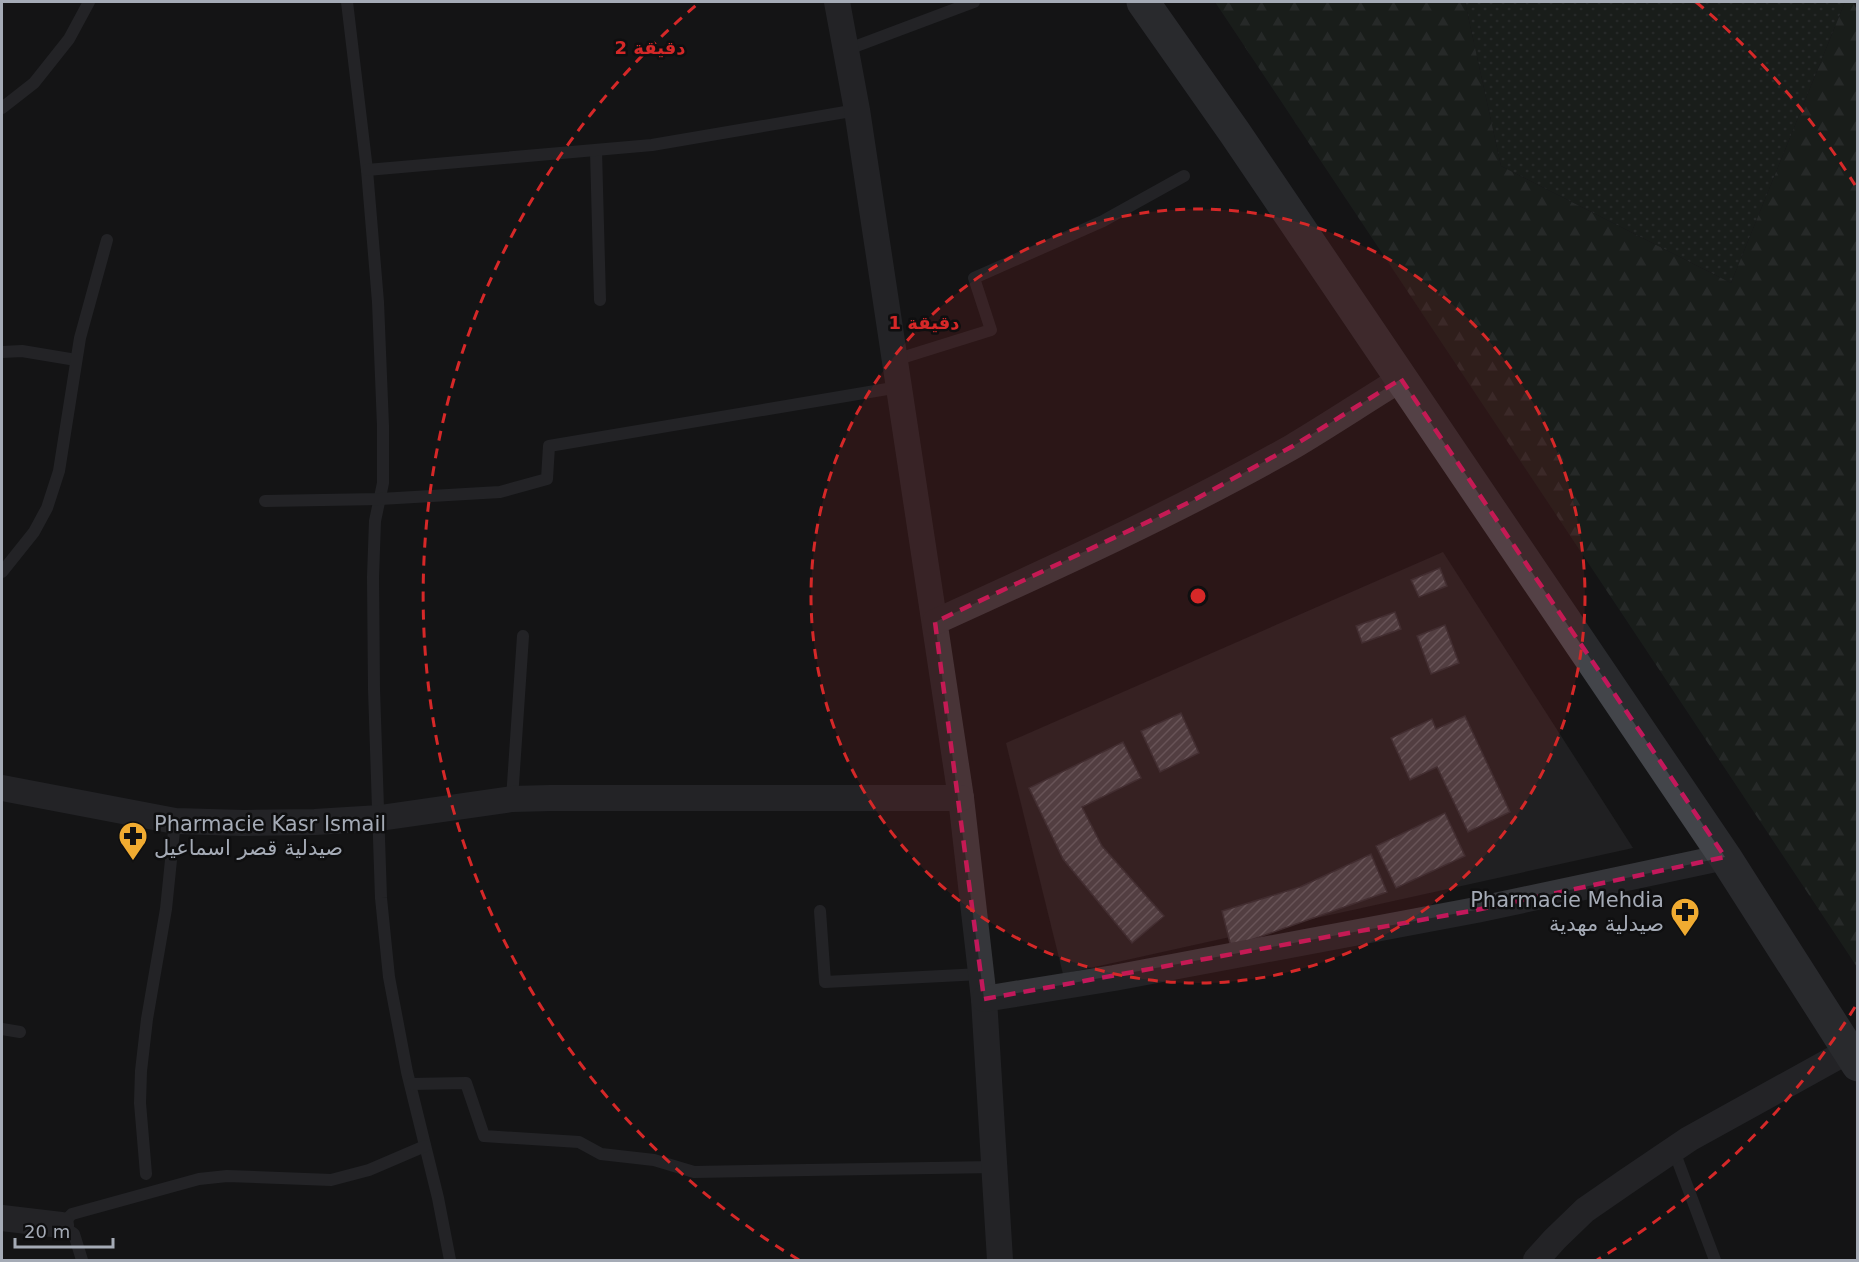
<svg xmlns="http://www.w3.org/2000/svg" width="1859" height="1262" viewBox="0 0 1859 1262" font-family="'DejaVu Sans','Noto Naskh Arabic',sans-serif">
	<style>
		.built { fill: #202022 }
		.grass { fill: url(#grass-dots) }
		.forest { fill: url(#forest-firs) }
		.building { fill: url(#building-hatch); stroke: #2e2e31; stroke-width: 1.5 }
		.lines { fill: none; stroke-linecap: round; stroke-linejoin: round }
		.lane { stroke: #35363a; stroke-width: 12 }
		.street { stroke: #35363a; stroke-width: 26 }
		.secondary { stroke: #43454a; stroke-width: 33 }
		.marked { fill: none; stroke: #c2185b; stroke-width: 4.5; stroke-dasharray: 12 8; stroke-linejoin: round }
		.ring { fill: none; stroke: #d62828; stroke-width: 3; stroke-dasharray: 10 8 }
		.labels { text-anchor: middle; stroke-width: 5; stroke-linejoin: round; paint-order: stroke }
		.poi-label { font-size: 21px; fill: #a5abb6; stroke: #0f0f10; text-anchor: start }
		.centre { fill: #d62828; stroke: #0f0f10; stroke-width: 3 }
		.ring-label { font-size: 18px; text-anchor: middle; font-weight: bold; fill: #d62828; stroke: #0f0f10; stroke-width: 5; stroke-linejoin: round; paint-order: stroke }
	</style>
	<defs>
		<pattern id="grass-dots" width="8" height="8" patternUnits="userSpaceOnUse" patternTransform="scale(1.5)"><rect width="8" height="8" fill="#202821"/><path d="M2 2h.1M6 6h.1" fill="none" stroke="#3d443f" stroke-width="1.8" stroke-linecap="round"/></pattern>
		<pattern id="forest-firs" width="22" height="20" patternUnits="userSpaceOnUse" patternTransform="scale(1.5)"><rect width="22" height="20" fill="#202821"/><path d="M5 1l3.5 6h-7zM16 11l3.5 6h-7z" fill="#3d443f"/></pattern>
		<pattern id="building-hatch" width="6" height="6" patternUnits="userSpaceOnUse" patternTransform="scale(1.5)"><rect width="6" height="6" fill="#404145"/><path d="M-1 1l2-2M0 6l6-6M5 7l2-2" fill="none" stroke="#595a5e"/></pattern>
	</defs>
	<rect width="100%" height="100%" fill="#141415"/>
	<polygon class="built" points="1443,552 1633,848 1063,974 1006,743"/>
	<polygon class="grass" points="1465,2 1845,2 1731,283 1501,166"/>
	<polygon class="forest" points="1215,2 1465,2 1501,166 1731,283 1845,2 1853,2 1858,12 1857,967"/>
	<g class="building">
		<polygon points="1440,568 1447,586 1419,597 1411,580"/>
		<polygon points="1395,612 1401,629 1362,643 1356,626"/>
		<polygon points="1445,625 1459,663 1431,674 1417,636"/>
		<polygon points="1181,713 1199,753 1160,772 1141,731"/>
		<polygon points="1465,716 1510,812 1468,832 1437,767 1410,780 1391,738 1432,719 1436,729"/>
		<polygon points="1123,742 1141,778 1082,807 1102,846 1164,916 1132,943 1063,859 1029,788"/>
		<polygon points="1445,813 1465,856 1396,888 1376,846"/>
		<polygon points="1371,854 1387,892 1231,947 1222,911 1300,887"/>
	</g>
	<g class="lines">
		<g class="lane">
			<polyline points="347,2 367,170 378,302 383,426 383,483 375,521 373,577 374,689 381,898 389,977 407,1072 438,1198 450,1260"/>
			<polyline points="846,50 974,2"/>
			<polyline points="2,108 34,83 69,39 89,2"/>
			<polyline points="596,151 600,300"/>
			<polyline points="367,170 652,145 857,110"/>
			<polyline points="2,352 22,351 76,360"/>
			<polyline points="895,360 991,330 974,278 1103,221 1184,176"/>
			<polyline points="265,501 380,499 500,492 547,479 549,446 899,387"/>
			<polyline points="2,572 34,532 47,508 59,471 80,338 107,240"/>
			<polyline points="512,799 523,636"/>
			<polyline points="820,911 825,982 981,974"/>
			<polyline points="2,1029 20,1032"/>
			<polyline points="411,1084 466,1083 484,1136 579,1142 601,1154 654,1160 694,1172 994,1167"/>
			<polyline points="1674,1151 1715,1260"/>
			<polyline points="146,1174 140,1103 141,1071 147,1019 166,909 175,821"/>
			<polyline points="82,1260 74,1234 61,1225 72,1214 199,1179 227,1176 331,1180 369,1170 425,1146"/>
		</g>
		<g class="street">
			<polyline points="837,2 857,110 961,798 984,999 1000,1260"/>
			<path d="M 935,622 C 1056,567 1177,512 1292,447 C 1329,425 1365,401 1401,379"/>
			<polyline points="2,788 175,821 244,823 315,822 380,818 512,799 551,798 961,798"/>
			<polyline points="984,999 1114,978 1476,910 1725,857"/>
			<polyline points="2,1218 61,1225"/>
			<polyline points="1536,1260 1555,1239 1585,1210 1627,1181 1689,1139 1848,1051"/>
		</g>
		<polyline class="secondary" points="1143,2 1235,133 1725,857 1858,1065"/>
	</g>
	<path d="M0 0H1859V1262H0ZM 1401,379 L 1725,857 L 1476,910 L 984,999 L 935,622 L 1192,501 L 1293,446 Z" fill="#141415" fill-opacity=".55" fill-rule="evenodd"/>
	<path class="marked" d="M 1401,379 L 1725,857 L 1476,910 L 984,999 L 935,622 L 1192,501 L 1293,446 Z"/>
	<circle cx="1198" cy="596" r="387" fill="#d62828" fill-opacity=".12"/>
	<g class="ring">
		<circle cx="1198" cy="596" r="387"/>
		<path d="M1855 1007A775 775 0 0 1 1597 1260M799 1260A775 775 0 0 1 700 2M1696 2A775 775 0 0 1 1855 185"/>
	</g>
	<defs>
		<g id="pharmacy-pin" transform="scale(1.5)"><path d="M0 17L-7.5 6A9.5 9.5 0 1 1 7.5 6Z" fill="#f0ab31" stroke="#0f0f10"/><path d="M-2-6h4v4h4v4h-4v4h-4v-4h-4v-4h4Z" fill="#111"/></g>
	</defs>
	<g fill-rule="evenodd">
		<use href="#pharmacy-pin" x="133" y="836"/>
		<use href="#pharmacy-pin" x="1685" y="912"/>
	</g>
	<g class="labels">
		<g class="poi-label">
			<text x="154" y="831">Pharmacie Kasr Ismail<tspan x="154" dy="24">صيدلية قصر اسماعيل</tspan></text>
			<text x="1664" y="907" text-anchor="end">Pharmacie Mehdia<tspan x="1664" dy="24">صيدلية مهدية</tspan></text>
		</g>
	</g>
	<circle cx="1198" cy="596" r="9" class="centre"/>
	<g class="ring-label">
		<text x="650" y="54">2 دقيقة</text>
		<text x="924" y="329">1 دقيقة</text>
	</g>
	<rect width="1859" height="1262" fill="none" stroke="#a5abb6" stroke-width="6"/>
	<path d="M15 1238v9h98v-9" fill="none" stroke="#a5abb6" stroke-width="3"/>
	<text x="24" y="1238" font-size="18" fill="#a5abb6" stroke="#0f0f10" stroke-width="4.5" paint-order="stroke">20 m</text>
</svg>
